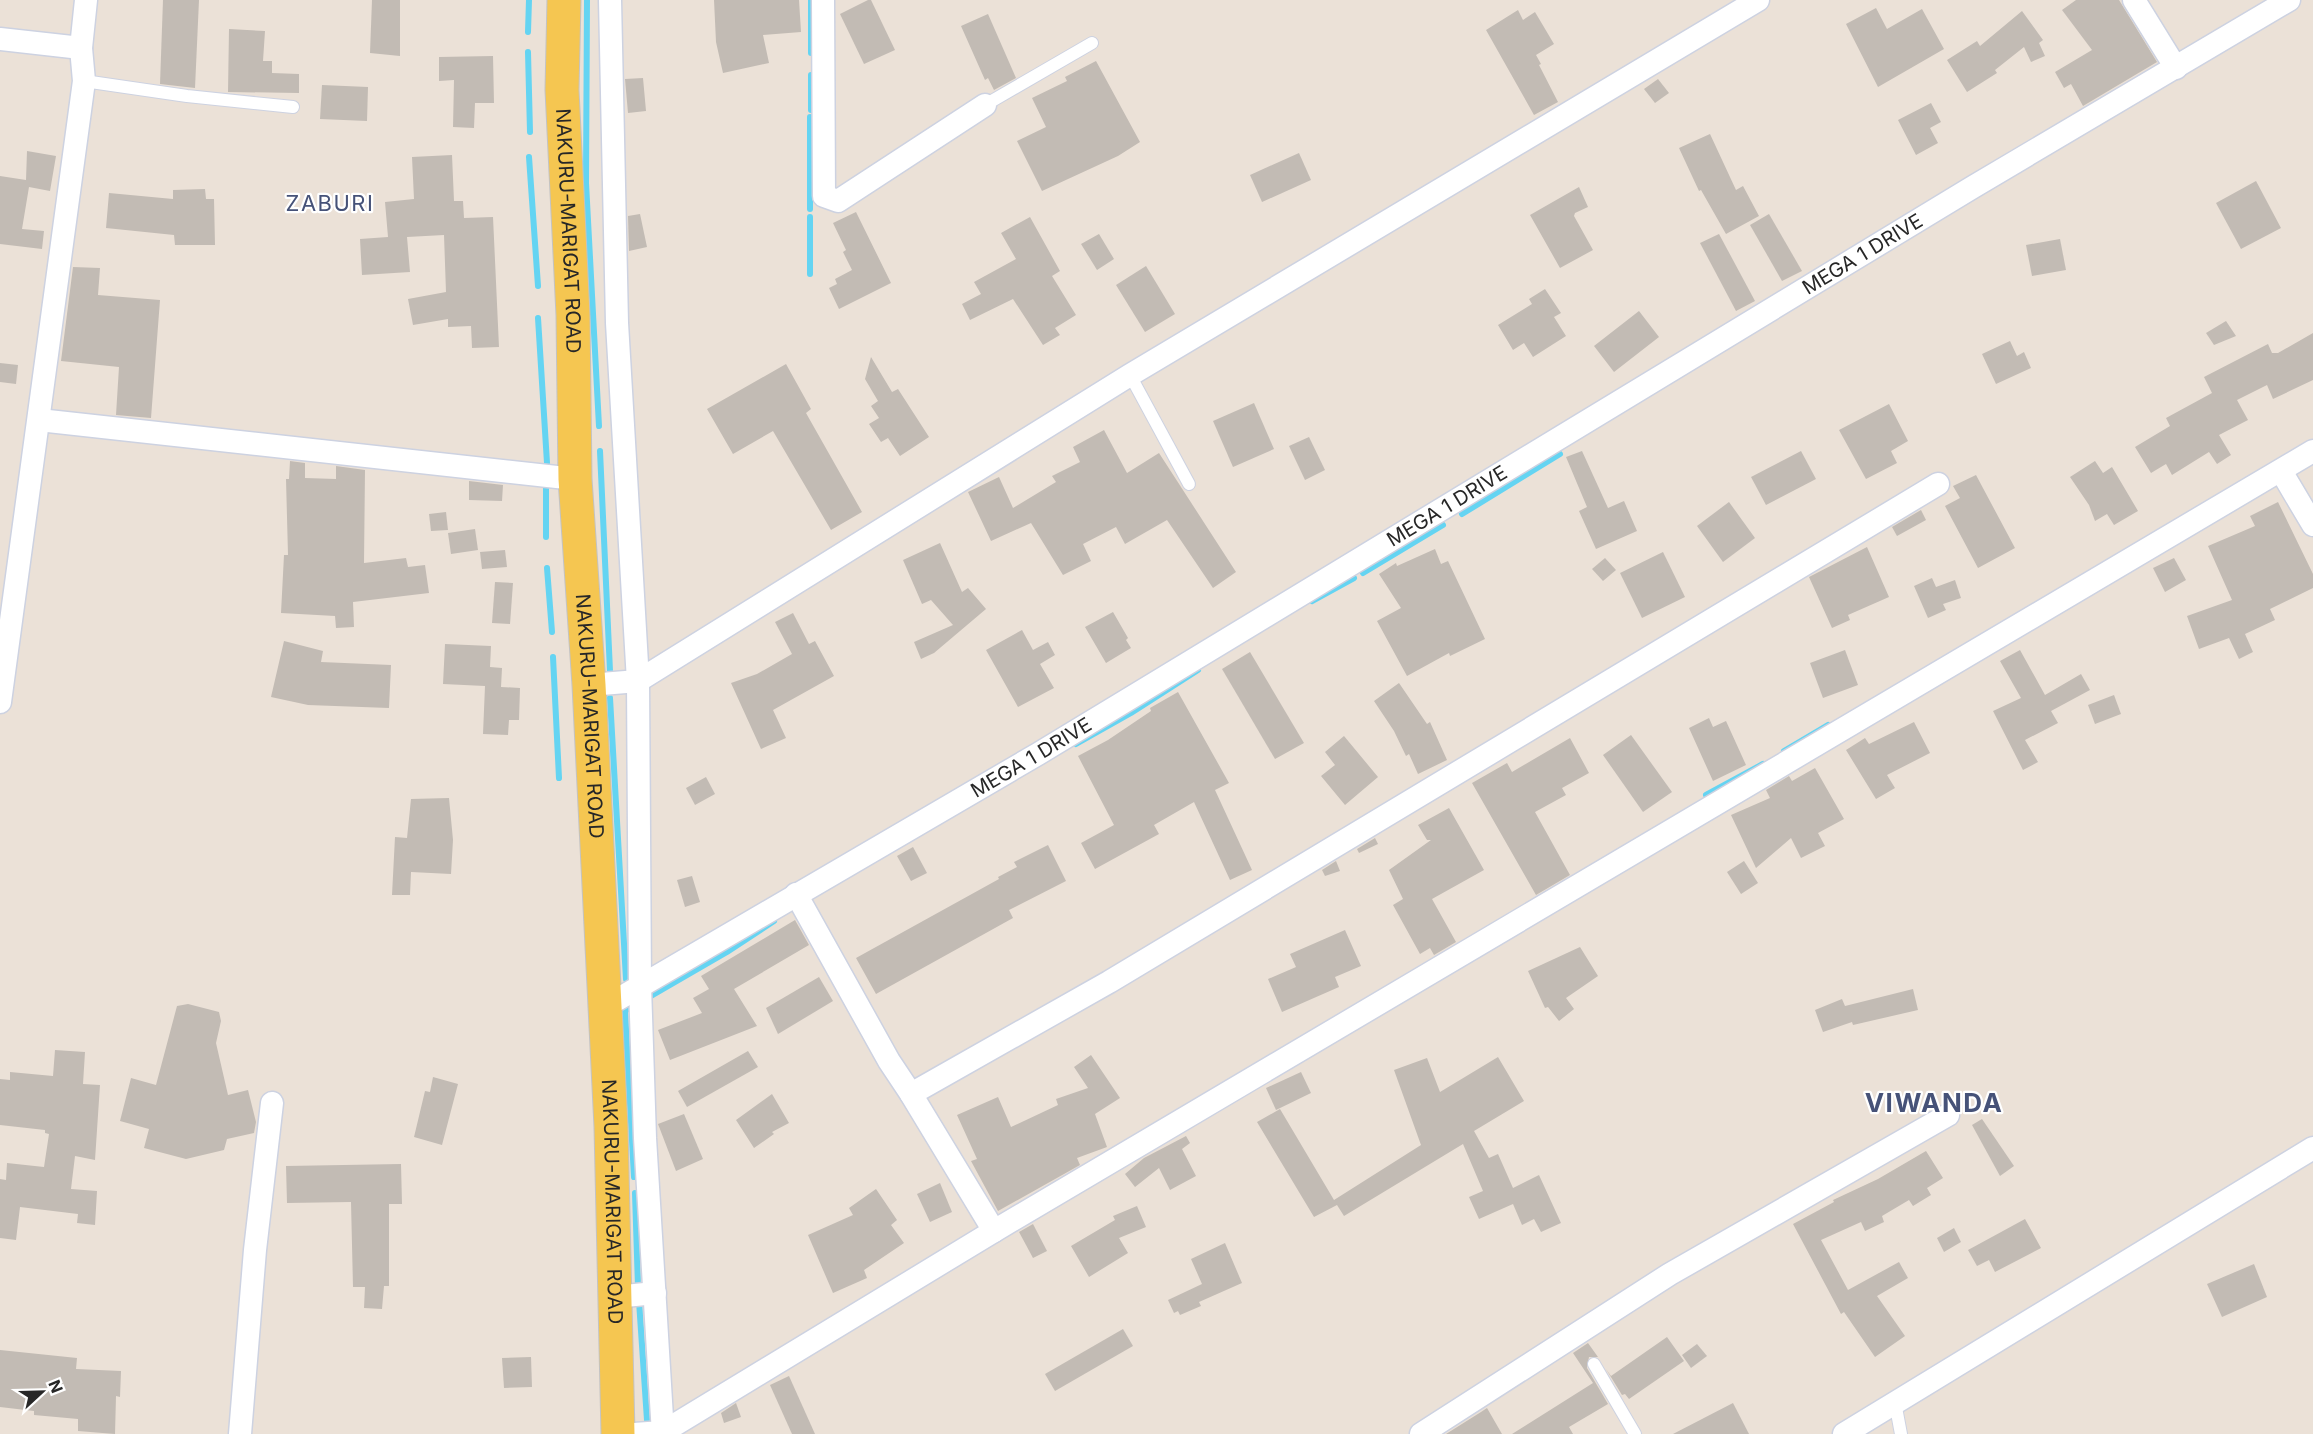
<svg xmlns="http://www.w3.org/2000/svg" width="2313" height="1434" viewBox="0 0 2313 1434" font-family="Inter,sans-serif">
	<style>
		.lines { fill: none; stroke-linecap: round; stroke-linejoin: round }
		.stream { stroke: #64d4f2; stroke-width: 6 }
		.building { fill: #c2bbb4 }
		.lane-casing { stroke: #cdd2e1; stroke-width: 14 }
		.street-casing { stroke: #cdd2e1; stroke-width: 25 }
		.primary-casing { stroke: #c3c3c3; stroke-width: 35 }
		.lane { stroke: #fff; stroke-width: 12 }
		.street { stroke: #fff; stroke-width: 22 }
		.primary { stroke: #f5c651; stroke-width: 33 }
		.labels { text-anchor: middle; stroke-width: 4.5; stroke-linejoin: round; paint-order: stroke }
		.street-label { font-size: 20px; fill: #272727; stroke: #fff }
		.quarter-label { font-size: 22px; letter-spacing: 1.5px; fill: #465278; stroke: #fff }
		.district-label { font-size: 26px; font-weight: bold; letter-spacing: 1.5px; fill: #465278; stroke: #fff }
	</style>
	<rect width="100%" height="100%" fill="#ebe1d7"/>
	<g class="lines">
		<g class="stream">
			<polyline points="587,0 586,183 599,426"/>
			<polyline points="528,32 529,0"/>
			<polyline points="528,52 530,132"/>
			<polyline points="811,53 811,0"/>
			<polyline points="811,75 811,110"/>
			<polyline points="529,157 538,286"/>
			<polyline points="810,209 810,117"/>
			<polyline points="810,217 810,274"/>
			<polyline points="538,318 547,463"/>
			<polyline points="600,451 610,671"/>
			<polyline points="546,487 546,537"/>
			<polyline points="1462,514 1560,454"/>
			<polyline points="547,568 552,632"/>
			<polyline points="1363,573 1443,525"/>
			<polyline points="1312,601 1354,578"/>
			<polyline points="553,657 559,778"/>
			<polyline points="610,698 626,979"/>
			<polyline points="1076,744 1131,713 1198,670"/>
			<polyline points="1784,751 1828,725"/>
			<polyline points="1706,795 1763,764"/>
			<polyline points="651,996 727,952 774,921"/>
			<polyline points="634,1177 625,1011 636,1004"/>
			<polyline points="635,1193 638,1287"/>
			<polyline points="639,1301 647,1420"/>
		</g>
	</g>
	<g class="building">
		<polygon points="163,0 199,0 195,88 160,84"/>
		<polygon points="372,0 400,0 400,56 370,53"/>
		<polygon points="714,0 799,0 801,32 763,35 769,63 723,73 716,42"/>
		<polygon points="868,0 871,0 895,50 864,64 840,14"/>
		<polygon points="2076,0 2119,0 2157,62 2083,106 2071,84 2064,88 2055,72 2092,50 2062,10"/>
		<polygon points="1876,8 1887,29 1922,9 1944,49 1878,87 1846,24"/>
		<polygon points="1518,10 1523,20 1535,12 1554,44 1536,55 1541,64 1539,65 1558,102 1534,115 1486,30"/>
		<polygon points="2022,11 2043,40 2039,43 2045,56 2031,62 2024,47 1995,70 1997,73 1967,92 1947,60 1977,41 1980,46"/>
		<polygon points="988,14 1016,78 994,90 988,78 985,80 961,26"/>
		<polygon points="229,29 265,31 263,61 272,61 272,73 299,74 299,93 228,92"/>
		<polygon points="493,56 494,103 475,103 474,128 453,127 454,80 439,81 439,57"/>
		<polygon points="1096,61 1140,142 1118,156 1042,191 1017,141 1046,127 1032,98 1067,81 1065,77"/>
		<polygon points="643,78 646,111 628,113 625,79"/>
		<polygon points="1658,79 1669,93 1655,103 1644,89"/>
		<polygon points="322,85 368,87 367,121 320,119"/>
		<polygon points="1931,103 1941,122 1930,128 1938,143 1916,155 1898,120"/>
		<polygon points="1710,134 1736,190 1743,186 1759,216 1726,234 1701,190 1699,191 1679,148"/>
		<polygon points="27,151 56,156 50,191 29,187 22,229 44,231 42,249 0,244 0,176 26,180"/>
		<polygon points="1299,153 1311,180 1262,202 1250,175"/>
		<polygon points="452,155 454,201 463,201 464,218 493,217 499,347 472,348 471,326 448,327 448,319 413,325 408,299 446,292 444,235 407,237 410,272 362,275 360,239 388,237 385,202 414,199 412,157"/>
		<polygon points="2256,181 2281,228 2241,249 2216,203"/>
		<polygon points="1579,187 1588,207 1575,213 1574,216 1593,250 1560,268 1530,215"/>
		<polygon points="205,189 206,199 214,199 215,245 175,245 174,235 106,228 109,193 173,199 173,190"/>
		<polygon points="856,212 891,283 839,309 829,288 837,284 835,279 852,270 843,252 846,250 833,223"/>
		<polygon points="640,214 647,247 629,251 628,216"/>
		<polygon points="1769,214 1802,271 1782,281 1750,225"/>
		<polygon points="1030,217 1060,271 1052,276 1076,315 1055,328 1060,335 1043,345 1013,299 970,320 962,304 981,294 974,282 1016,259 1001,233"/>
		<polygon points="1099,234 1114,259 1097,270 1081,244"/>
		<polygon points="1719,234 1755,301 1736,311 1700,243"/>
		<polygon points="2060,239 2066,270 2032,276 2026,245"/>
		<polygon points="1146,266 1175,314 1145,332 1116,285"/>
		<polygon points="73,267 100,268 98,295 160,300 151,418 116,415 119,367 61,361"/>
		<polygon points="1545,289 1561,313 1554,317 1566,336 1533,357 1524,343 1513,350 1498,325 1532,304 1529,299"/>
		<polygon points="1639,311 1659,337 1614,372 1594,346"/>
		<polygon points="2226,321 2236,336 2214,345 2206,333"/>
		<polygon points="2313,333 2313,380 2273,399 2267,385 2237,400 2248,420 2219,435 2231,455 2217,464 2209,452 2172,475 2166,464 2151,473 2135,447 2170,426 2166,418 2212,393 2204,377 2268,344 2272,353 2278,353"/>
		<polygon points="2010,341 2017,356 2024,352 2031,368 1996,384 1982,354"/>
		<polygon points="871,357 892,392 898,389 929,437 900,456 888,438 881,442 869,424 879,418 871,406 878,401 865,379"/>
		<polygon points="0,363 18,365 16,384 0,382"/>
		<polygon points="786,364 811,409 806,413 862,512 831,530 773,431 733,454 707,409"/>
		<polygon points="1254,403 1274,449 1233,467 1213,421"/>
		<polygon points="1889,404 1908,441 1891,451 1897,463 1866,479 1839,430"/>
		<polygon points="1104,430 1127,473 1159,453 1236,572 1213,588 1167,520 1125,544 1116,527 1083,544 1091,561 1063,575 1031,523 991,541 968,492 999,477 1013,508 1056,482 1052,476 1080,462 1073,447"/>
		<polygon points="1309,437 1325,470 1305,480 1289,446"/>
		<polygon points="1582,451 1608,508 1624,501 1637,531 1596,549 1579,511 1587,507 1566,457"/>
		<polygon points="1801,451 1816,479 1766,505 1751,477"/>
		<polygon points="290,461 305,463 305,478 336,479 336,466 365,470 364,563 406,558 408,567 425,565 429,593 353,602 354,627 336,628 335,616 281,613 284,555 288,555 286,479 289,479"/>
		<polygon points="2095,461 2103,473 2112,467 2138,511 2114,525 2107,514 2095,521 2089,505 2070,477"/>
		<polygon points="1976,475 2015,548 1978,568 1945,506 1960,498 1953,486"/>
		<polygon points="469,481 503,485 502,501 469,500"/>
		<polygon points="1729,502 1755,538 1723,562 1697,526"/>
		<polygon points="2278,502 2313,574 2313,588 2270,609 2275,620 2245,634 2253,652 2239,659 2229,638 2199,649 2187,616 2232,600 2208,546 2255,526 2250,516"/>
		<polygon points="1921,510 1926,520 1897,536 1892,527"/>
		<polygon points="446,512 448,530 431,531 429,514"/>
		<polygon points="475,529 478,550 451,554 448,533"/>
		<polygon points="940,543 962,592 968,588 986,609 934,653 921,659 914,642 953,625 931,600 922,604 903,560"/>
		<polygon points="1867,547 1889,597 1848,615 1850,620 1832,628 1809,577"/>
		<polygon points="1435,549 1441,564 1448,561 1485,639 1450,656 1449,653 1407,676 1377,621 1401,608 1379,574 1396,563 1397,566"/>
		<polygon points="505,550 507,567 482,569 480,552"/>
		<polygon points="1663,552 1685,597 1642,618 1620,573"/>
		<polygon points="1605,558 1616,570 1603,581 1592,569"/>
		<polygon points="2174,558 2186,580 2165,592 2153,568"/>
		<polygon points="1932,578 1936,587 1955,580 1961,598 1943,604 1946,610 1928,618 1914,586"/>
		<polygon points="495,582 513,583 510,624 492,623"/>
		<polygon points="1113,612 1128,638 1126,640 1131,648 1106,663 1085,627"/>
		<polygon points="793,613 809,644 815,641 834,676 773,710 786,738 761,749 731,683 757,674 792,654 775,622"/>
		<polygon points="1022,630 1033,650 1048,642 1055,655 1040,664 1054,688 1018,707 986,650"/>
		<polygon points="284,641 323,651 321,662 391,665 389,708 308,705 271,697"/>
		<polygon points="445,644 491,646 490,667 502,668 501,687 520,688 519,720 509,720 508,735 483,734 485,686 443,684"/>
		<polygon points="1845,650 1858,685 1823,698 1810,663"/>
		<polygon points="2020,650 2045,695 2081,674 2090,690 2051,711 2058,723 2025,740 2038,762 2023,770 1993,711 2021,698 2000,661"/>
		<polygon points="1250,652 1304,743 1275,759 1222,669"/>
		<polygon points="1399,683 1427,724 1430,722 1447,760 1418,774 1409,754 1406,756 1394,731 1374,701"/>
		<polygon points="1178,692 1229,783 1215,790 1252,870 1230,880 1194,802 1154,825 1159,834 1095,869 1081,843 1114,825 1078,756 1108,740 1151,711 1150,708"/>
		<polygon points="2114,695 2121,714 2095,724 2088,705"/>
		<polygon points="1709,718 1713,727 1726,721 1746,765 1713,781 1689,728"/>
		<polygon points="1914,722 1930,753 1887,775 1895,788 1876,799 1846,750 1865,738 1869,744"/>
		<polygon points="1631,735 1672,792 1643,812 1603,755"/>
		<polygon points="1344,736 1378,777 1345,805 1321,776 1335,765 1325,752"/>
		<polygon points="1570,738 1589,773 1562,788 1566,795 1535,812 1570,875 1536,895 1472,783 1507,763 1512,772"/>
		<polygon points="1815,768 1844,819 1818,833 1825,846 1801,858 1791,838 1756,868 1731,815 1770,798 1766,790 1789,776 1792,781"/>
		<polygon points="706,777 715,794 695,805 686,788"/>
		<polygon points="449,798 453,840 451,874 411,872 410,895 392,895 395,837 407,838 411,799"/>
		<polygon points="1449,808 1484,870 1432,899 1456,942 1434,955 1430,948 1420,954 1393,905 1403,899 1389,870 1431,840 1427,840 1418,825"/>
		<polygon points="1375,838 1378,844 1359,853 1357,849"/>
		<polygon points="1048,845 1066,881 1009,910 1013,918 876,994 856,958 999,879 998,877 1017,867 1014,862"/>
		<polygon points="913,847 927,873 911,881 897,856"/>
		<polygon points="1336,861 1340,871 1325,876 1322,870"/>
		<polygon points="1744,861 1758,883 1741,894 1727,872"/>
		<polygon points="692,876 700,902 685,907 677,880"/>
		<polygon points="795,920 809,945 734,989 757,1026 670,1060 658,1030 702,1013 693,998 709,989 701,976"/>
		<polygon points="1345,930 1361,966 1335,977 1339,987 1282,1012 1268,979 1296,967 1290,954"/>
		<polygon points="1580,947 1598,976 1566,998 1574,1009 1559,1021 1548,1007 1545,1008 1528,971"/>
		<polygon points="819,977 833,1001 778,1034 766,1008"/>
		<polygon points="1913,989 1918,1010 1853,1025 1852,1022 1823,1032 1815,1010 1842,999 1845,1006"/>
		<polygon points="188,1004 219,1012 221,1021 216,1043 228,1095 248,1090 256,1122 254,1133 227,1139 224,1150 186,1159 144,1148 149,1129 120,1121 131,1078 156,1085 177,1006"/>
		<polygon points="55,1050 85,1052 83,1084 100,1085 95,1160 75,1156 71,1189 97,1191 95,1225 77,1223 78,1214 20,1207 16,1240 0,1238 0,1179 6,1180 7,1163 44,1167 49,1134 45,1133 45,1130 0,1125 0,1079 10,1080 10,1072 53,1076"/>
		<polygon points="748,1051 758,1067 687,1107 678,1091"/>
		<polygon points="1091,1055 1120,1098 1095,1114 1107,1147 1077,1158 1080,1165 998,1211 971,1161 977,1159 957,1115 998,1097 1011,1127 1058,1105 1056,1099 1088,1088 1074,1067"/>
		<polygon points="1498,1057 1524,1101 1474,1131 1489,1158 1498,1154 1513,1188 1539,1175 1561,1223 1541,1232 1534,1219 1522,1225 1513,1204 1479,1219 1469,1197 1483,1191 1463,1144 1344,1216 1337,1205 1314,1217 1257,1122 1280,1109 1334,1200 1421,1145 1394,1070 1427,1058 1440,1092"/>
		<polygon points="1301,1072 1311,1093 1276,1110 1266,1088"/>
		<polygon points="433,1077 458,1084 442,1145 414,1137 425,1091 430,1092"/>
		<polygon points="772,1094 789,1123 772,1132 774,1134 754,1148 736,1120"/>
		<polygon points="684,1114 703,1159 676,1171 658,1124"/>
		<polygon points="1982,1119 2014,1166 2000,1176 1972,1125"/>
		<polygon points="1186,1136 1190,1143 1182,1149 1196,1176 1170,1190 1159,1168 1135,1187 1125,1174 1144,1158"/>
		<polygon points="1926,1151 1943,1178 1927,1188 1931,1195 1913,1206 1909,1200 1882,1216 1884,1222 1865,1231 1861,1222 1821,1240 1848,1290 1899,1262 1908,1278 1877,1296 1905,1336 1875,1357 1844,1312 1841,1314 1793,1224 1834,1202 1833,1200 1878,1179"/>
		<polygon points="401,1164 402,1204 389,1204 389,1286 384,1286 382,1309 364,1308 365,1287 353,1287 351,1202 287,1203 286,1166"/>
		<polygon points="940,1183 952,1212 930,1222 917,1194"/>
		<polygon points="876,1189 897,1220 891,1225 904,1243 864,1270 867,1278 833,1293 808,1235 853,1215 849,1208"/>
		<polygon points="1137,1206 1146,1227 1119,1238 1128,1253 1089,1277 1071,1246 1115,1220 1113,1216"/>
		<polygon points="2025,1219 2041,1248 1995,1272 1989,1260 1977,1266 1968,1250"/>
		<polygon points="1033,1224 1047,1251 1033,1258 1019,1232"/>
		<polygon points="1954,1228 1961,1242 1944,1252 1937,1238"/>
		<polygon points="1225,1243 1242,1283 1199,1302 1201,1306 1180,1315 1178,1311 1174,1313 1168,1300 1202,1284 1191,1259"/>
		<polygon points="2254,1264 2267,1297 2222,1317 2207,1284"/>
		<polygon points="1123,1329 1133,1346 1055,1391 1045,1374"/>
		<polygon points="1667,1337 1684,1361 1629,1399 1625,1394 1622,1395 1606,1369 1611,1376"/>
		<polygon points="1588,1343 1598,1357 1589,1357 1587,1368 1608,1404 1569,1427 1573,1434 1512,1434 1593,1383 1573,1353"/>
		<polygon points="1697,1344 1707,1356 1691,1368 1682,1355"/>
		<polygon points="0,1350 77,1358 76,1369 121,1371 120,1397 116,1396 115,1434 78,1431 78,1419 34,1415 34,1411 0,1407"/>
		<polygon points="531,1357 532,1387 504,1388 502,1358"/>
		<polygon points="789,1376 815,1434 792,1434 770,1385"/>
		<polygon points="736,1403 741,1417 724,1423 721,1413"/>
		<polygon points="1733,1403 1749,1434 1673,1434"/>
		<polygon points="1487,1408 1502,1434 1446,1434 1481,1412"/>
	</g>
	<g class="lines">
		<g class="lane-casing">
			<g id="lane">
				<polyline points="84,81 187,96 293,107"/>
				<polyline points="985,105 1092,43"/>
				<polyline points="1130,375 1189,484"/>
				<polyline points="1594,1364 1635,1434"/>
				<polyline points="1895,1402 1901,1434"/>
			</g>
		</g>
		<g class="street-casing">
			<g id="street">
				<polyline points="610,0 617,323 638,681 640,986 645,1138 663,1434"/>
				<polyline points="823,0 824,196 838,201 985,105"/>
				<polyline points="2134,0 2176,68"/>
				<polyline points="0,39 81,48"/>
				<polyline points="39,420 575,479"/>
				<polyline points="2281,471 2313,525"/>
				<polyline points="589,685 638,681 1130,375 1758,0"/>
				<polyline points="0,702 84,81 81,48 86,0"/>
				<polyline points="796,894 889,1061 911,1094 1109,982 1938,484"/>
				<path id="s1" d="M 603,1008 L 1038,754 L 1973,187 L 2289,0"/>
				<polyline points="911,1094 994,1231"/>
				<polyline points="615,1297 655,1293"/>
				<polyline points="240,1434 255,1250 272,1103"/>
				<polyline points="634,1434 663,1432 994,1231 2313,451"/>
				<polyline points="1421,1434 1670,1274 1948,1115"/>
				<polyline points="1844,1434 2313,1148"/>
			</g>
		</g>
		<g class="primary-casing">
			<g id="primary">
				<path id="s2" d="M 564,0 L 562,90 L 573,315 L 575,479 L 589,685 L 611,1127 L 618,1434"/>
			</g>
		</g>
		<use href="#lane" class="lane"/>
		<use href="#street" class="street"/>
		<use href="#primary" class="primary"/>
	</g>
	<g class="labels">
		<g class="street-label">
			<text dy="7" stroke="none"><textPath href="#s2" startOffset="231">NAKURU-MARIGAT ROAD</textPath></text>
			<text dy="7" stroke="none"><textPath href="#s1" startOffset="1468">MEGA 1 DRIVE</textPath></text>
			<text dy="7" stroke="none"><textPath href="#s1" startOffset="982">MEGA 1 DRIVE</textPath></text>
			<text dy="7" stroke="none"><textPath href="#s2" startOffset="717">NAKURU-MARIGAT ROAD</textPath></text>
			<text dy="7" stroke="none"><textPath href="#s1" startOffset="496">MEGA 1 DRIVE</textPath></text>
			<text dy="7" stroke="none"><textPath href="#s2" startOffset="1203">NAKURU-MARIGAT ROAD</textPath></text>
		</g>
		<g class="quarter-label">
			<text x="330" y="211">ZABURI</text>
		</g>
		<g class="district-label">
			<text x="1934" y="1112">VIWANDA</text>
		</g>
	</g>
	<g transform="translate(42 1392) rotate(68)" stroke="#ffffff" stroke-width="4.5" paint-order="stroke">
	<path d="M0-4.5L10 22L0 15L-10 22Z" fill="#272727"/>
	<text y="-9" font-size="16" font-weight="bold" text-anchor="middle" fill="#272727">N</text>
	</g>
</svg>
